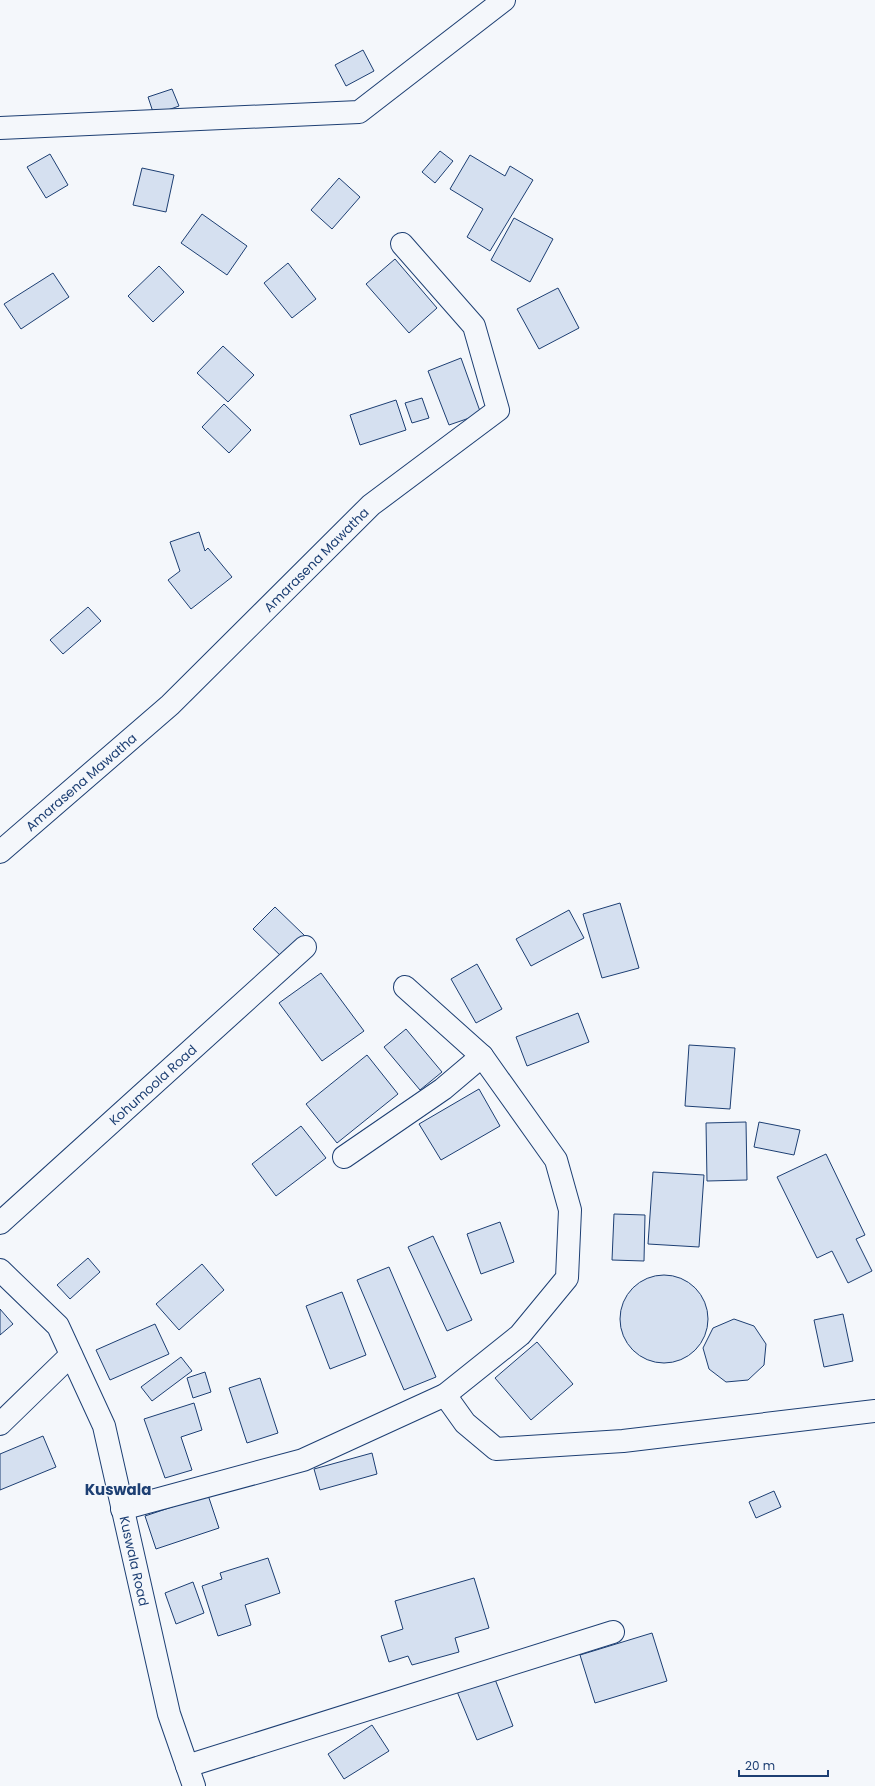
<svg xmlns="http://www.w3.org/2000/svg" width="875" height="1786" viewBox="0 0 875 1786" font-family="Poppins,sans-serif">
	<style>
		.building { fill: #d5e0f0; stroke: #1d3f73 }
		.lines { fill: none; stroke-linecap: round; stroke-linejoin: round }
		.street-casing { stroke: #1d3f73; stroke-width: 24 }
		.secondary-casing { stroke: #1d3f73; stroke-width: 24 }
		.street { stroke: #f4f7fb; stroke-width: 22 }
		.secondary { stroke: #f4f7fb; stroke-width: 22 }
		.labels { text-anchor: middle; stroke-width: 3; stroke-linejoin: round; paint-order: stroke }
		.street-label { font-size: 13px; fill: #1d3f73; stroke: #f4f7fb }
		.quarter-label { font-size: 15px; font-weight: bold; fill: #1d3f73; stroke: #f4f7fb }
	</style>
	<rect width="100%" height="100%" fill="#f4f7fb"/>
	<g class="building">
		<polygon points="363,50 374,71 346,86 335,65"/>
		<polygon points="172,89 179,106 154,115 148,97"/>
		<polygon points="440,151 453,161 435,183 422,172"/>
		<polygon points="50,154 68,185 46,198 27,167"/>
		<polygon points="470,155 505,176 510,166 533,180 490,251 467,237 483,209 450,189"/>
		<polygon points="142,168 174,175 166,212 133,205"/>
		<polygon points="339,178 360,197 332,229 311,210"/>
		<polygon points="202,214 247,246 227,275 181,243"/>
		<polygon points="514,218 553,239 530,282 491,260"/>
		<polygon points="395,259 437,308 409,333 366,284"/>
		<polygon points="288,263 316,299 292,318 264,283"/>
		<polygon points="159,266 184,292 153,322 128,296"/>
		<polygon points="53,273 69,297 21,329 4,304"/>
		<polygon points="558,288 579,328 539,349 517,309"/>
		<polygon points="223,346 254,375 228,402 197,373"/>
		<polygon points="461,358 481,414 449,425 428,371"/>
		<polygon points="422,398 429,418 412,423 405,403"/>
		<polygon points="396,400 406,430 360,445 350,415"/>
		<polygon points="224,404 251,430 229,453 202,427"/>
		<polygon points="199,532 205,551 208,548 232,577 191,609 168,580 180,571 170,542"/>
		<polygon points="88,607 101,621 63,654 50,640"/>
		<polygon points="620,903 639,968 602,978 583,914"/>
		<polygon points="275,907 305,936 283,958 253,929"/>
		<polygon points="569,910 584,938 531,966 516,939"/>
		<polygon points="477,964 502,1009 476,1023 451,979"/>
		<polygon points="321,973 364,1031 322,1061 279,1003"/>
		<polygon points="578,1013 589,1042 527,1066 516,1037"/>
		<polygon points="406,1029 442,1072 420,1090 384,1047"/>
		<polygon points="689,1045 735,1048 730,1109 685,1106"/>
		<polygon points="367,1055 398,1094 337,1143 306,1104"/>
		<polygon points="479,1089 500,1126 441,1160 419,1124"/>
		<polygon points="746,1122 747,1180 707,1181 706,1123"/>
		<polygon points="759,1122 800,1130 794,1155 754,1147"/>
		<polygon points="301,1126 326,1158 276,1196 252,1164"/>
		<polygon points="826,1154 865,1235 856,1239 872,1271 848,1283 832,1251 817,1258 777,1177"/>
		<polygon points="653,1172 704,1175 699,1247 648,1244"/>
		<polygon points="614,1214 645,1215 644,1261 612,1260"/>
		<polygon points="500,1222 514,1262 481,1274 467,1234"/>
		<polygon points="433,1236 472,1320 447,1331 408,1247"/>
		<polygon points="88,1258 100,1272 70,1299 57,1285"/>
		<polygon points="202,1264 224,1290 179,1330 156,1304"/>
		<polygon points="389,1267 436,1377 404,1390 357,1280"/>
		<circle cx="664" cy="1319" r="44"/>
		<polygon points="342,1292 366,1355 330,1369 306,1306"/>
		<polygon points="0,1309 13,1324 0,1335"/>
		<polygon points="843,1314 853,1361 824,1367 814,1320"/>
		<polygon points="734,1319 754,1326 766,1344 764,1365 748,1380 726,1382 709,1369 703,1348 713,1328"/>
		<polygon points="155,1324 169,1354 110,1380 96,1350"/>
		<polygon points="537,1342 573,1384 531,1420 495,1378"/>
		<polygon points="181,1357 192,1371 152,1401 141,1387"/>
		<polygon points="205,1372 211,1392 193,1398 187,1378"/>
		<polygon points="260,1378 278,1433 247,1443 229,1388"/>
		<polygon points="194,1403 202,1430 181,1437 192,1470 165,1478 144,1419"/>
		<polygon points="43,1436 56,1467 0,1490 0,1454"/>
		<polygon points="372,1453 377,1474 320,1490 314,1469"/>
		<polygon points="774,1491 781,1507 756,1518 749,1502"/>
		<polygon points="208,1495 219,1528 156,1549 145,1516"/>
		<polygon points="268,1558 280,1593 245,1605 251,1625 218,1636 202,1586 222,1579 220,1573"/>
		<polygon points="474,1578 489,1628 455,1638 459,1652 412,1665 408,1656 389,1662 381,1636 403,1629 395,1601"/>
		<polygon points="193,1582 204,1613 176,1624 165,1593"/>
		<polygon points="652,1633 667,1681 595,1703 580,1655"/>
		<polygon points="493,1674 513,1726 477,1740 456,1689"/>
		<polygon points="372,1725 389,1751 344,1779 328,1754"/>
	</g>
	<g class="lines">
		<g class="street-casing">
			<g id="street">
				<polyline points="0,128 359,112 504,0"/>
				<path id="s1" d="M 0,852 L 170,705 L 371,505 L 498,410 L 474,326 L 402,244"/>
				<polyline points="344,1157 443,1089 482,1056"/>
				<path id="s2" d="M 0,1223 L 305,947"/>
				<polyline points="445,1395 465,1423 496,1449 623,1441 875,1411"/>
				<polyline points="0,1424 71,1355"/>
				<polyline points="122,1509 303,1460 445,1395 520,1335 567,1278 570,1210 556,1160 482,1056 405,987"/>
				<polyline points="187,1766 613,1632"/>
			</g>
		</g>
		<g class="secondary-casing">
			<g id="secondary">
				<path id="s3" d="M 0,1270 L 58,1326 L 104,1426 L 169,1714 L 194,1786"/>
			</g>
		</g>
		<use href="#street" class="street"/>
		<use href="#secondary" class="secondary"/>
	</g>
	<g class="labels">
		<g class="street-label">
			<text dy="5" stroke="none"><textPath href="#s1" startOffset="431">Amarasena Mawatha</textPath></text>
			<text dy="5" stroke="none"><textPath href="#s1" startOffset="107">Amarasena Mawatha</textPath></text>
			<text dy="5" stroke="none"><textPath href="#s2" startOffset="206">Kohumoola Road</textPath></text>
			<text dy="5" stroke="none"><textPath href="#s3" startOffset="329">Kuswala Road</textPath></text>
		</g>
		<g class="quarter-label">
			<text x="118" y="1495">Kuswala</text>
		</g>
	</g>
	<path d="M739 1770v6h89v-6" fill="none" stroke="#1d3f73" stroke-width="2"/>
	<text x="745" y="1770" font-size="12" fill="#1d3f73" stroke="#f4f7fb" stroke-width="3" paint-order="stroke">20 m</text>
</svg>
